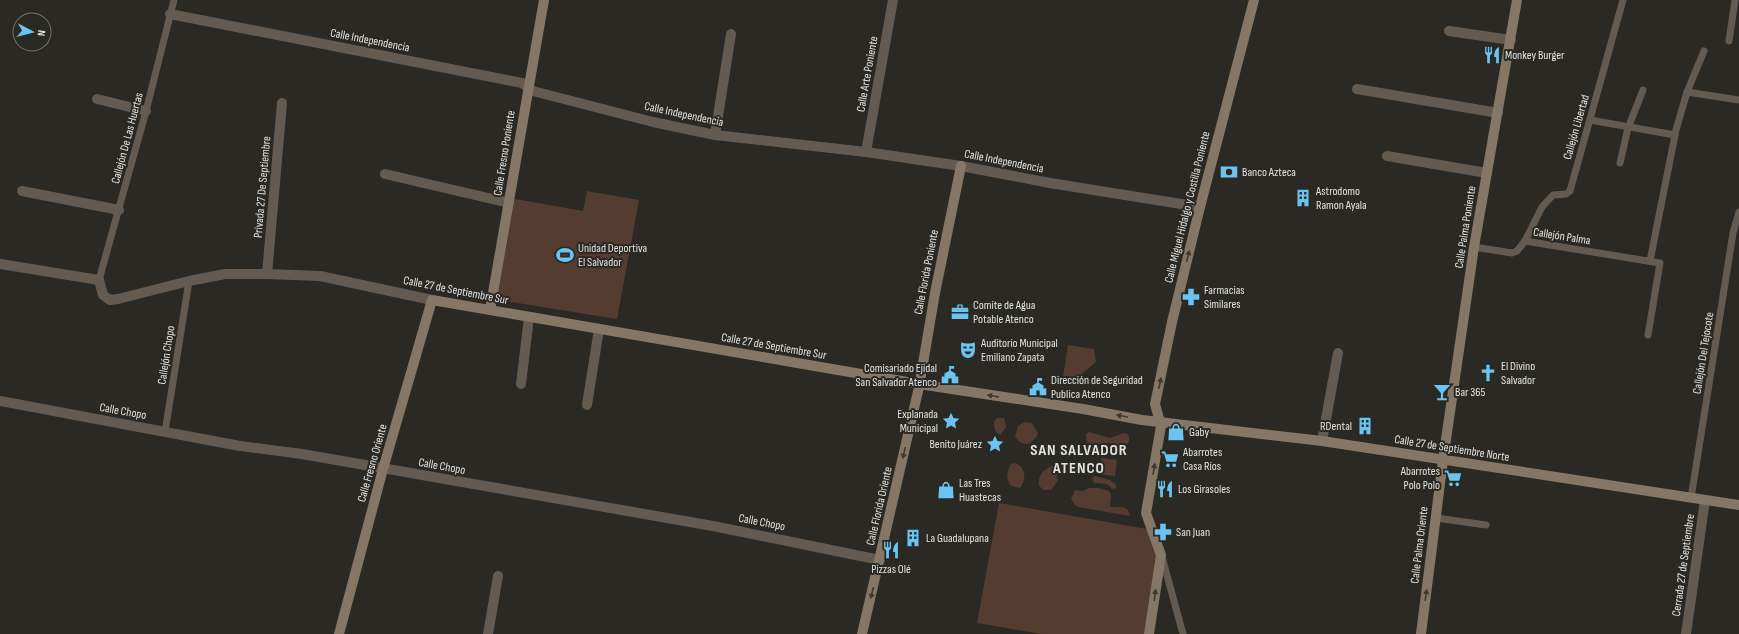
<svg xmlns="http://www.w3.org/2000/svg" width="1739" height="634" viewBox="0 0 1739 634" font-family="'Sofia Sans Condensed',sans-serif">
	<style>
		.green { fill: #543c31 }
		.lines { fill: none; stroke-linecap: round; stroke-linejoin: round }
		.lane { stroke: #645b50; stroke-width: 7 }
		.street { stroke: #645b50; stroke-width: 10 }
		.secondary { stroke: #857765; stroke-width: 10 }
		.oneway { fill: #3c3930 }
		.labels { text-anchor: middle; stroke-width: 4; stroke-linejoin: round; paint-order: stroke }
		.street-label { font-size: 12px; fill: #e2e2dd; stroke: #2a2923 }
		.poi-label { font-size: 12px; fill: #e2e2dd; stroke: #2a2923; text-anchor: start }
		.district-label { font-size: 16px; font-weight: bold; letter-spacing: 1px; fill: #e2e2dd; stroke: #2a2923 }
	</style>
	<rect width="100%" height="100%" fill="#2a2923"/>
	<g class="green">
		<polygon points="587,191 639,200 617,319 492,299 510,198 583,211"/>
		<polygon points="1068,345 1094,349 1096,362 1076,379 1063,377"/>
		<path d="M 997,418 L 1004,418 L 1006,427 L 1000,435 C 995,433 994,427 994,422 Z"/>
		<polygon points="1025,422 1032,423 1038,433 1036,438 1028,444 1021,443 1015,437 1018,426"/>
		<path d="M 1089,432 L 1110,438 L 1124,433 L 1128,434 C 1131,441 1128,445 1121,448 C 1112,442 1103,441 1094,447 L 1087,443 L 1086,434 Z"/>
		<polygon points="1101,458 1117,460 1115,476 1099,474"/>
		<path d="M 1015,463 C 1026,467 1027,479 1020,488 L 1011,486 C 1006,479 1006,472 1011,464 Z"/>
		<path d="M 1052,466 L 1056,471 L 1058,480 L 1051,490 L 1044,490 L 1039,486 C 1038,476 1042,470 1052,466 Z"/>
		<polygon points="1095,476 1110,480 1116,485 1116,488 1112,489 1107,484 1094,483 1092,478"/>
		<polygon points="1089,488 1099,488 1109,491 1111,495 1110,507 1123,507 1128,510 1130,516 1078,507 1075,505 1071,499 1075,490 1082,491"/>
		<polygon points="999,503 1147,529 1157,556 1144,634 1041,634 977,623"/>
	</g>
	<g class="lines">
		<g class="lane">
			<polyline points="1729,41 1735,0"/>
			<polyline points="1687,92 1739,100"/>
			<polyline points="1590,120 1675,135"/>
			<polyline points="1620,163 1628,128 1643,90"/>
			<polyline points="1525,241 1542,207 1553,195 1566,194 1570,191 1623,0"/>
			<polyline points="1474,247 1512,253 1517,251 1525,241 1660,263 1648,335"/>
			<polyline points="1650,261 1676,130 1687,92 1704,51"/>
			<polyline points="99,280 146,111 174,0"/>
			<polyline points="165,432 189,281"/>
			<polyline points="1691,498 1733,233 1739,212"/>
			<polyline points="1436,518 1486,525"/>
			<polyline points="1162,557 1183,634"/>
		</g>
		<g class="street">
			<polyline points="170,14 522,83 533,91 653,122 715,135 866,152 961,166 1050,183 1200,207"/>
			<polyline points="1449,31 1511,40"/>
			<polyline points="1357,89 1498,113"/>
			<polyline points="97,99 146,111"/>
			<polyline points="715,135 731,34"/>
			<polyline points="866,152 893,0"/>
			<polyline points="1387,156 1487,173"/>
			<polyline points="385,174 509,203"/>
			<polyline points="22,191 119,210"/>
			<polyline points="0,264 99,280 103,295 110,300 118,299 189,281 225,274 267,274 320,276 432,300"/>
			<polyline points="267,274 282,103"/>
			<polyline points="521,384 529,317"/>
			<polyline points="0,401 240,446 302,454 713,526 880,560"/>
			<polyline points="587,405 599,329"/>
			<polyline points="1322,441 1338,353"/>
			<polyline points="488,634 498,576"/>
			<polyline points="1686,634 1705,500"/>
		</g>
		<g class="secondary">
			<polyline points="490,310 544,0"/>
			<polyline points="339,634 383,469 432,300 919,384 1083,409 1142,420 1322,441 1739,505"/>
			<polyline points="862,634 919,387 935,293 961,166"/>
			<polyline points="1149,634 1161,555 1146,513 1161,426 1155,404 1172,322 1200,207 1254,0"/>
			<polyline points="1421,634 1443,460 1474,247 1517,0"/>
		</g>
	</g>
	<defs><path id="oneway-solid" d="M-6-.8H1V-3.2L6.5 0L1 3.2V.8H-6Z"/></defs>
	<g class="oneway">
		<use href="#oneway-solid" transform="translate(1188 256) rotate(-76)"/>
		<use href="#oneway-solid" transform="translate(1160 383) rotate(-78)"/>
		<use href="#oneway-solid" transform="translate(993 396) rotate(-170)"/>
		<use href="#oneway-solid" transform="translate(1122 416) rotate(-170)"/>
		<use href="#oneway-solid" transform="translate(904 453) rotate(103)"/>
		<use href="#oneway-solid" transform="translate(1154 469) rotate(-81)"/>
		<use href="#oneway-solid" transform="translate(872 593) rotate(104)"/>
		<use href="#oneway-solid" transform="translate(1155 595) rotate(-82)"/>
		<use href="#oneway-solid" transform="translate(1426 595) rotate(-82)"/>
	</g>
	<defs>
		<g id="restaurant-bare" transform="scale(1.38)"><path d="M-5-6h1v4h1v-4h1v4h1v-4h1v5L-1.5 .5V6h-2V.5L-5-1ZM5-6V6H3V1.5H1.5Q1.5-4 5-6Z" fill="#6ac3f1" stroke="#2a2923" stroke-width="2.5" paint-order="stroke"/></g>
		<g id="bank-bare" transform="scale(1.38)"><path d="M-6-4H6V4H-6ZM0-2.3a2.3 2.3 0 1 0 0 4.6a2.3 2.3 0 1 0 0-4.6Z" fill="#6ac3f1" stroke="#2a2923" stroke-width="2.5" paint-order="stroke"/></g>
		<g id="building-bare" transform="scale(1.38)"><path d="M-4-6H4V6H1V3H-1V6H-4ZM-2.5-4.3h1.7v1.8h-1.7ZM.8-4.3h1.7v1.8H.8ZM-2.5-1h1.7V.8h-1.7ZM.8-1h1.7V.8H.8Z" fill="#6ac3f1" stroke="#2a2923" stroke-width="2.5" paint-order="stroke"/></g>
		<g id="stadium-bare" transform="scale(1.38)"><path d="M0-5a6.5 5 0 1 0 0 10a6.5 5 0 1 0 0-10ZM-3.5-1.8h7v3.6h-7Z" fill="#6ac3f1" stroke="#2a2923" stroke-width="2.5" paint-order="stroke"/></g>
		<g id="pharmacy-bare" transform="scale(1.38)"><path d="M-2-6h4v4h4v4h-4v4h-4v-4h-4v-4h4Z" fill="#6ac3f1" stroke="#2a2923" stroke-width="2.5" paint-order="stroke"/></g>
		<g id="office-bare" transform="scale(1.38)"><path d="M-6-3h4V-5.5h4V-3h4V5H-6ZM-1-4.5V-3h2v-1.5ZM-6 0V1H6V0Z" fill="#6ac3f1" stroke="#2a2923" stroke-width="2.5" paint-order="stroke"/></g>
		<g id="theatre-bare" transform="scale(1.38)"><path d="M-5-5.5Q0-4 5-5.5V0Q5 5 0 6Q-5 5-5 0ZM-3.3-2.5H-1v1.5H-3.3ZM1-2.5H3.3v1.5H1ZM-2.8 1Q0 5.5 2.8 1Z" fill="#6ac3f1" stroke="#2a2923" stroke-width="2.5" paint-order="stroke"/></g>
		<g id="church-bare" transform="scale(1.38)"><path d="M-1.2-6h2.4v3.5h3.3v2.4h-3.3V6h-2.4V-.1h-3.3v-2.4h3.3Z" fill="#6ac3f1" stroke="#2a2923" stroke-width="2.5" paint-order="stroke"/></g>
		<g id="civic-bare" transform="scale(1.38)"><path d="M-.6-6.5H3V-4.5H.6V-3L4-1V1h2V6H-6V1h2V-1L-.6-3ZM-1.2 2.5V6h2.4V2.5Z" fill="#6ac3f1" stroke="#2a2923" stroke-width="2.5" paint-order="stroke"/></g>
		<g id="bar-bare" transform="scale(1.38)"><path d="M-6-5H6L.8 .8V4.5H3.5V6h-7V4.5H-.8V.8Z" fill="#6ac3f1" stroke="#2a2923" stroke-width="2.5" paint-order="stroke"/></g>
		<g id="sight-bare" transform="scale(1.38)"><path d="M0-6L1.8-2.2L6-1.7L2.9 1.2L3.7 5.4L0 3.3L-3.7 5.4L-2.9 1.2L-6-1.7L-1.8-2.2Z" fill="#6ac3f1" stroke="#2a2923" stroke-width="2.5" paint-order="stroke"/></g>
		<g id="shop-bare" transform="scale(1.38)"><path d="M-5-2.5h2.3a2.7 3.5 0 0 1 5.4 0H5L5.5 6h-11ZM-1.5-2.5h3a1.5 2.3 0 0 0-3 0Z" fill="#6ac3f1" stroke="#2a2923" stroke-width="2.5" paint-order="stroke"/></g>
		<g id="supermarket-bare" transform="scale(1.38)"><path d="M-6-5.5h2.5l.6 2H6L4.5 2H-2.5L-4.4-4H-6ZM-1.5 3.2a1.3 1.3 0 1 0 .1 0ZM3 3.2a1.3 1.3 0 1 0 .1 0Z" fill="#6ac3f1" stroke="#2a2923" stroke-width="2.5" paint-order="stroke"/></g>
	</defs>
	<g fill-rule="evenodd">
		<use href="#restaurant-bare" x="1492" y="55"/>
		<use href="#bank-bare" x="1229" y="172"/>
		<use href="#building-bare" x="1303" y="198"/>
		<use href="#stadium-bare" x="565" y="255"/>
		<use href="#pharmacy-bare" x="1191" y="297"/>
		<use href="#office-bare" x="960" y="312"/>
		<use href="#theatre-bare" x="968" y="350"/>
		<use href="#church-bare" x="1488" y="373"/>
		<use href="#civic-bare" x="950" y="375"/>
		<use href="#civic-bare" x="1038" y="387"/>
		<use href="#bar-bare" x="1442" y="392"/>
		<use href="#sight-bare" x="951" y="421"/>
		<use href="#building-bare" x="1365" y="426"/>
		<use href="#shop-bare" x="1176" y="432"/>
		<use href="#sight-bare" x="995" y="444"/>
		<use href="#supermarket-bare" x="1170" y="459"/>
		<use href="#supermarket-bare" x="1453" y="478"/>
		<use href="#restaurant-bare" x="1165" y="489"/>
		<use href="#shop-bare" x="946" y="490"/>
		<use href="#pharmacy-bare" x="1163" y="532"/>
		<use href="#building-bare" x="913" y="538"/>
		<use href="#restaurant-bare" x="891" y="550"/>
	</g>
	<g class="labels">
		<g class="street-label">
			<text transform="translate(370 40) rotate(11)" y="4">Calle Independencia</text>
			<text transform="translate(867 74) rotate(-80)" y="4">Calle Arte Poniente</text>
			<text transform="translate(684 114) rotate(12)" y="4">Calle Independencia</text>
			<text transform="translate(1576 127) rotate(-74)" y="4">Callejón Libertad</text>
			<text transform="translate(127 138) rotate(-75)" y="4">Callejón De Las Huertas</text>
			<text transform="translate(504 153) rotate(-81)" y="4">Calle Fresno Poniente</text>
			<text transform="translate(1004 161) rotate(11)" y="4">Calle Independencia</text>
			<text transform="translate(262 187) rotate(-85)" y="4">Privada 27 De Septiembre</text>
			<text transform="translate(1187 207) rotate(-76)" y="4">Calle Miguel Hidalgo y Costilla Poniente</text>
			<text transform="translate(1465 227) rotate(-81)" y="4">Calle Palma Poniente</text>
			<text transform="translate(1562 236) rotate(9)" y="4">Callejón Palma</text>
			<text transform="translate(926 272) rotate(-79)" y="4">Calle Florida Poniente</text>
			<text transform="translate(456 290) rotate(11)" y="4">Calle 27 de Septiembre Sur</text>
			<text transform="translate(774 346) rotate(10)" y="4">Calle 27 de Septiembre Sur</text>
			<text transform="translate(1703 353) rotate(-81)" y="4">Callejón Del Tejocote</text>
			<text transform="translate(166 355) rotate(-81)" y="4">Callejón Chopo</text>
			<text transform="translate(123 411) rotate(10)" y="4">Calle Chopo</text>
			<text transform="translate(1452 448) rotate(9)" y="4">Calle 27 de Septiembre Norte</text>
			<text transform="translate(372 463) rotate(-74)" y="4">Calle Fresno Oriente</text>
			<text transform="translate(442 466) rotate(10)" y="4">Calle Chopo</text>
			<text transform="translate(879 506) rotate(-77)" y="4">Calle Florida Oriente</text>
			<text transform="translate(762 522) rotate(11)" y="4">Calle Chopo</text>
			<text transform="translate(1419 545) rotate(-83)" y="4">Calle Palma Oriente</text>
			<text transform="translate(1683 565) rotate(-82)" y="4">Cerrada 27 de Septiembre</text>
		</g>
		<g class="poi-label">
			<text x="1505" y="59">Monkey Burger</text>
			<text x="1242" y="176">Banco Azteca</text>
			<text x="1316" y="195">Astrodomo<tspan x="1316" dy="14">Ramon Ayala</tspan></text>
			<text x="578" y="252">Unidad Deportiva<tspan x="578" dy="14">El Salvador</tspan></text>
			<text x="1204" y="294">Farmacias<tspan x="1204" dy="14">Similares</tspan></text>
			<text x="973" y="309">Comite de Agua<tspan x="973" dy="14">Potable Atenco</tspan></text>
			<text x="981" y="347">Auditorio Municipal<tspan x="981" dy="14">Emiliano Zapata</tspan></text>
			<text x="1501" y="370">El Divino<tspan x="1501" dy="14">Salvador</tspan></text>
			<text x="937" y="372" text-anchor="end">Comisariado Ejidal<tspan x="937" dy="14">San Salvador Atenco</tspan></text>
			<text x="1051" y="384">Dirección de Seguridad<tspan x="1051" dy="14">Publica Atenco</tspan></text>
			<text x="1455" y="396">Bar 365</text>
			<text x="938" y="418" text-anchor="end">Explanada<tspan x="938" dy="14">Municipal</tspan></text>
			<text x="1352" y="430" text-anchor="end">RDental</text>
			<text x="1189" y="436">Gaby</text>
			<text x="982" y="448" text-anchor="end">Benito Juárez</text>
			<text x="1183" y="456">Abarrotes<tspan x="1183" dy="14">Casa Ríos</tspan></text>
			<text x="1440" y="475" text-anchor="end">Abarrotes<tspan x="1440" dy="14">Polo Polo</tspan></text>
			<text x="959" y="487">Las Tres<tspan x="959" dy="14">Huastecas</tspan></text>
			<text x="1178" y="493">Los Girasoles</text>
			<text x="1176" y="536">San Juan</text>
			<text x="926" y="542">La Guadalupana</text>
			<text x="891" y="573" text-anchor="middle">Pizzas Olé</text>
		</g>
		<g class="district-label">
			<text x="1079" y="455">SAN SALVADOR<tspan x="1079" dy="18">ATENCO</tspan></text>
		</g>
	</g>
	<g transform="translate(32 32) rotate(97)"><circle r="19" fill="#2a2923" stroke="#74736d"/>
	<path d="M0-3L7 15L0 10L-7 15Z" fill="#6ac3f1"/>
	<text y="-6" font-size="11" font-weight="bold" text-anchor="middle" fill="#e2e2dd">N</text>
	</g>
</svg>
